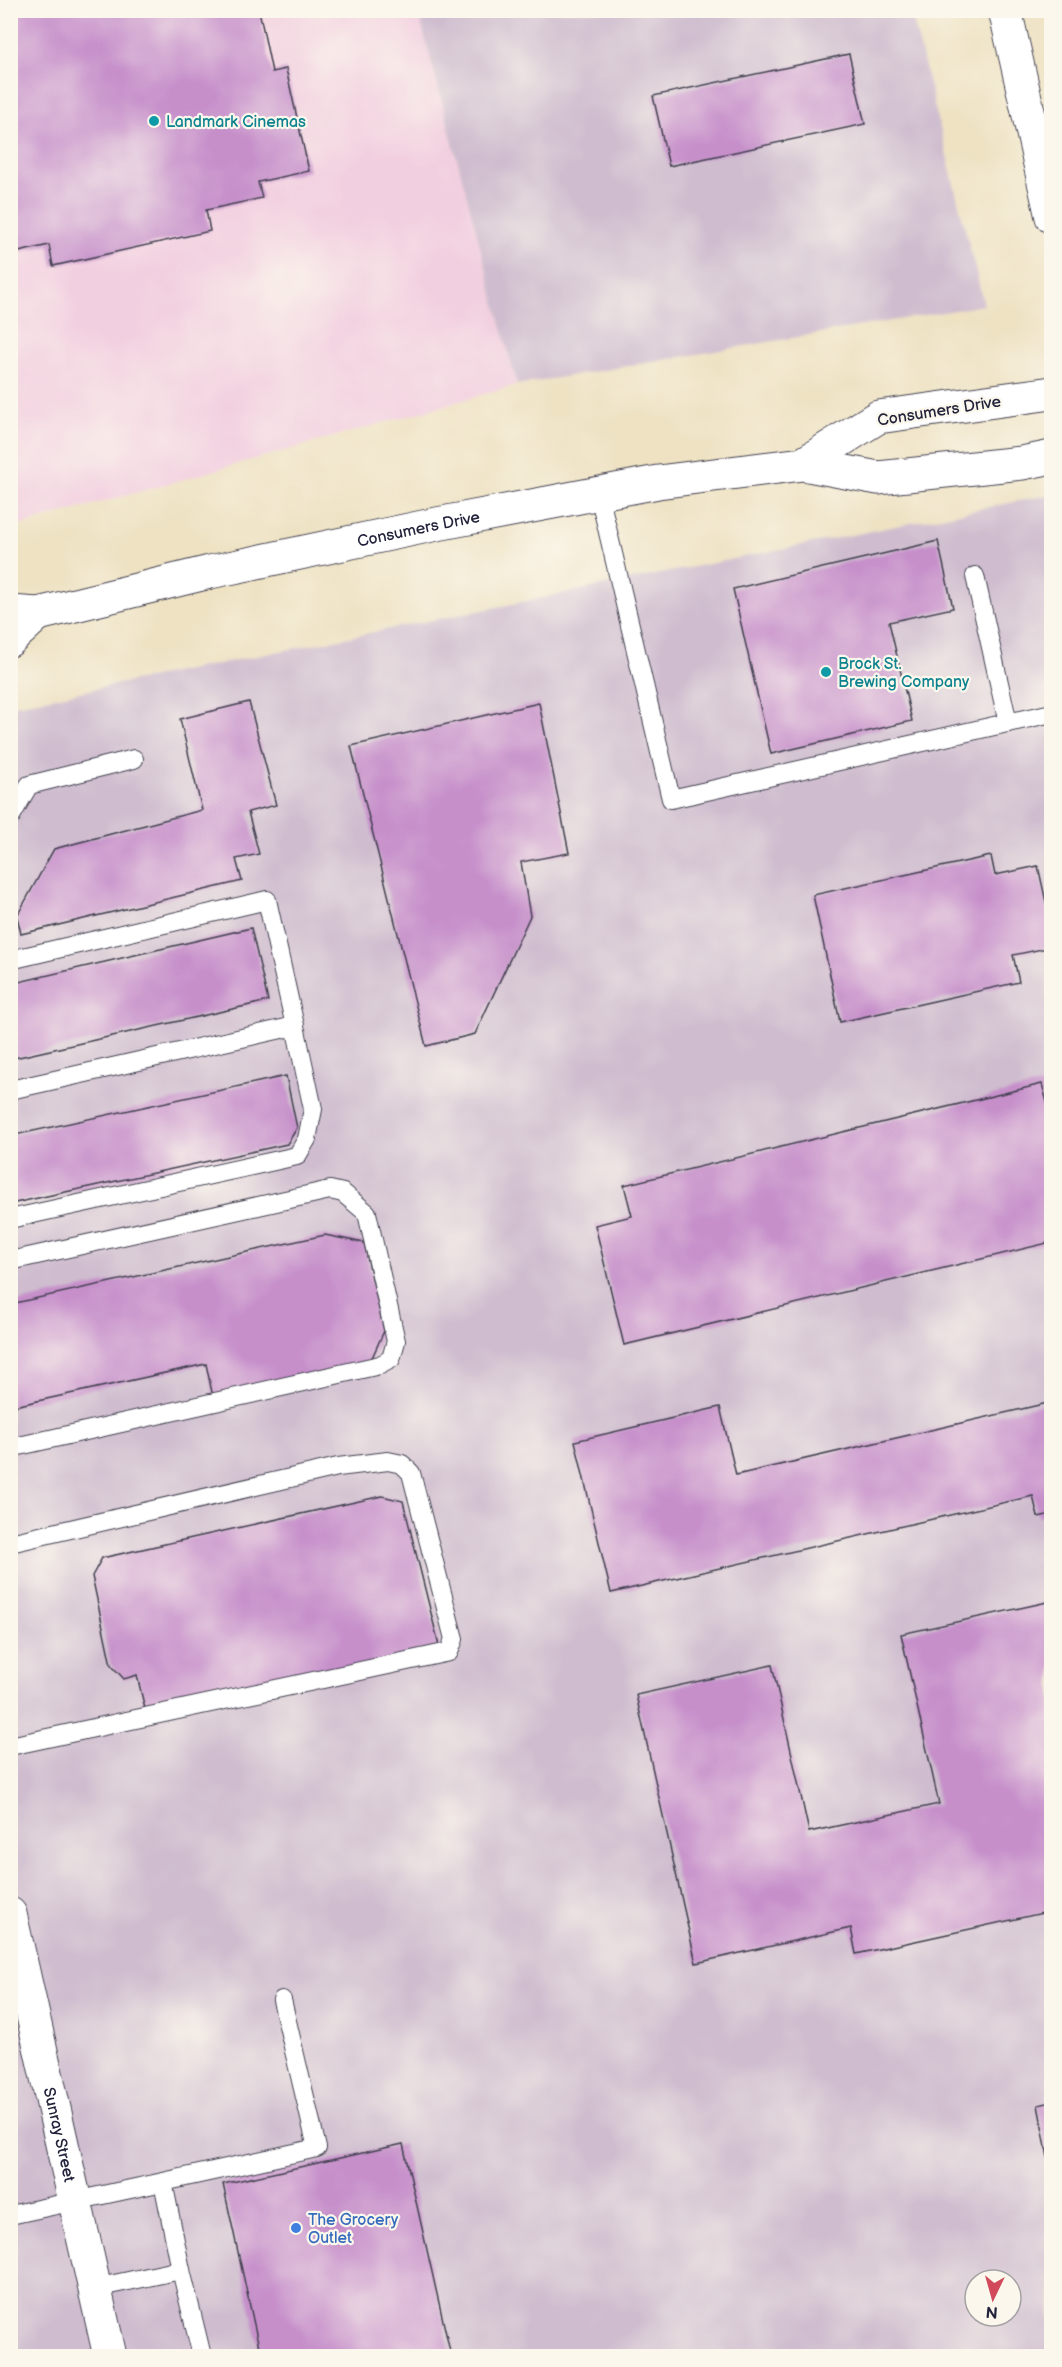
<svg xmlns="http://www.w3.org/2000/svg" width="1062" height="2367" viewBox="0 0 1062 2367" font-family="'Balsamiq Sans',sans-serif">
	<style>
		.built { fill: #f2cfe0 }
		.industrial { fill: #cfbdcf; fill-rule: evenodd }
		.building { fill: #c68fca }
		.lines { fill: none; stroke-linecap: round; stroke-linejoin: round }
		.service-casing { stroke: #413f4f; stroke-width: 20 }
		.minor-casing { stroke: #413f4f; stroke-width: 35 }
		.secondary-casing { stroke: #413f4f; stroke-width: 35 }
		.service { stroke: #fff; stroke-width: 18 }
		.minor { stroke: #fff; stroke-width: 33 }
		.secondary { stroke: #fff; stroke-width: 33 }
		.culture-dot { fill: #0f9aa8; stroke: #fbf7ec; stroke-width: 2 }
		.shop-dot { fill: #3f7fe0; stroke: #fbf7ec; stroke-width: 2 }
		.labels { text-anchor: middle; stroke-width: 4.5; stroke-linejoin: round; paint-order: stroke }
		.culture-label { font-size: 16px; fill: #0d838f; stroke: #fbf7ec; text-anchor: start }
		.street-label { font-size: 16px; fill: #22223b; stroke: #fbf7ec }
		.shop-label { font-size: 16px; fill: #366cbe; stroke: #fbf7ec; text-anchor: start }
	</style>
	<rect width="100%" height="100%" fill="#fbf7ec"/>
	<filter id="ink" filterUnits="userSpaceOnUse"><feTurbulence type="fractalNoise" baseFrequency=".0167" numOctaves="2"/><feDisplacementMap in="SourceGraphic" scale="12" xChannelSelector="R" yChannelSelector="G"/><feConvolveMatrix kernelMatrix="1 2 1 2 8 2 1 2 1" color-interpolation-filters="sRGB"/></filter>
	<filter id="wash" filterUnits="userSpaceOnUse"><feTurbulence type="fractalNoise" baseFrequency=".008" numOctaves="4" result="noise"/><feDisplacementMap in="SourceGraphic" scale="24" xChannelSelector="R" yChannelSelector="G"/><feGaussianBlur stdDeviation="1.35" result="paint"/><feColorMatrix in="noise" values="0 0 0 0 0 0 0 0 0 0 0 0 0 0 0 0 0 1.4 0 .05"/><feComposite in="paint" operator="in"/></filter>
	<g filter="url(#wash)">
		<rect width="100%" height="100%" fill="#eee2c3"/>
		<polygon class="built" points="11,11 418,11 517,385 11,528"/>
		<g class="industrial">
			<polygon points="418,11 911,11 984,305 517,385"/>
			<path d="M 1048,495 L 1052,510 L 1051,2356 L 11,2356 L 11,706 ZM 975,2280 L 1011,2280 L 1011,2316 L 975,2316 Z"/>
		</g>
		<g id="blocks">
			<g class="building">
				<polygon points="10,10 259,10 272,72 286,69 309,171 258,182 262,198 206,210 210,231 53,266 49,245 10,254"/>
				<polygon points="849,54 865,124 669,166 653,96"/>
				<polygon points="938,541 953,608 889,622 912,721 771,754 733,589"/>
				<polygon points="249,702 276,805 248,812 259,854 236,859 242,881 21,934 17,916 54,849 202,810 180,719"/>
				<polygon points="539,703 569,853 521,862 530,916 475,1034 426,1046 351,746"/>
				<polygon points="991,856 995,875 1038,866 1052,929 1052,947 1013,955 1019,982 840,1022 813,895"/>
				<polygon points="251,928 268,1001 10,1059 10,984"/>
				<polygon points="286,1076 297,1128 287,1144 10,1204 10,1136"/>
				<polygon points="1042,1084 1052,1120 1052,1242 624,1345 595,1225 632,1216 624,1185"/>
				<polygon points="325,1235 364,1243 384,1331 370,1362 213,1397 206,1364 10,1407 10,1304"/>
				<polygon points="1052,1402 1052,1514 1038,1517 1033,1496 611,1593 575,1441 720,1407 736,1475"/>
				<polygon points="382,1496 403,1501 440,1649 146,1713 137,1675 124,1679 111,1665 92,1576 102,1558"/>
				<polygon points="1052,1601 1052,1911 856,1954 851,1928 696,1963 636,1695 772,1665 809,1832 939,1804 901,1634"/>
				<polygon points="1052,2102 1052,2168 1050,2168 1038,2105"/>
				<polygon points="403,2144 451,2356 261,2356 223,2184"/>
			</g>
		</g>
	</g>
	<g filter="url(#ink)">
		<use href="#blocks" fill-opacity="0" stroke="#413f4f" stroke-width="1.5"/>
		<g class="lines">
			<g class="service-casing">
				<g id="service">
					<polyline points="599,494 671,799 1052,713"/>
					<polyline points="975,576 1008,723"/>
					<polyline points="10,818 29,785 134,759"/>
					<polyline points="10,960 267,900 295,1026"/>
					<polyline points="10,1090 295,1026 313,1109 307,1139 297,1156 10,1219"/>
					<polyline points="10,1261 330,1190 343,1193 367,1213 396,1341 391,1359 380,1365 10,1448"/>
					<polyline points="10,1543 338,1467 388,1461 402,1464 411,1473 454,1639 449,1652 10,1746"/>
					<polyline points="163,2182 317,2148 282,2000"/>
					<polyline points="10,2215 163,2182 181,2270 95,2288"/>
					<polyline points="181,2270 202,2356"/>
				</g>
			</g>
			<g class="minor-casing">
				<g id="minor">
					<polyline points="1005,10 1052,217"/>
					<path id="s1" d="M 10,1914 L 110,2356"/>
				</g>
			</g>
			<g class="secondary-casing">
				<g id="secondary">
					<polyline points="803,464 878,417 1052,393"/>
					<path id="s2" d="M 10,612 L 38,614 L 210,572 L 437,524 L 658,482 L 803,464 L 878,478 L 1022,463 L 1052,457"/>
					<polyline points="10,640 38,614"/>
				</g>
			</g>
			<use href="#service" class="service"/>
			<use href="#minor" class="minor"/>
			<use href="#secondary" class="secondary"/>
		</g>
	</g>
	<g class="culture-dot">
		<circle cx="154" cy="121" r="6"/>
		<circle cx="826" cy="672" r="6"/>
	</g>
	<circle class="shop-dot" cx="296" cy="2228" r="6"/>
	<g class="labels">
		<g class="culture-label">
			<text x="166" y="127">Landmark Cinemas</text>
			<text x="838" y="669">Brock St.<tspan x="838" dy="18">Brewing Company</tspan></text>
		</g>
		<g class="street-label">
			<text transform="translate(939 410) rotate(-9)" y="6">Consumers Drive</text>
			<text dy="6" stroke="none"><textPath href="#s2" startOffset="418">Consumers Drive</textPath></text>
			<text dy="6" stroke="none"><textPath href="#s1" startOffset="226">Sunray Street</textPath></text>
		</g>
		<g class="shop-label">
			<text x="308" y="2225">The Grocery<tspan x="308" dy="18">Outlet</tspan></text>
		</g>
	</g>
	<rect width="1062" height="2367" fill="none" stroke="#fbf7ec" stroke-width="36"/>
	<g transform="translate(993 2298) rotate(185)"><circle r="28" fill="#fbf7ec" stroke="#a4a2a5" stroke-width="1.5"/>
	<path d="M0-4.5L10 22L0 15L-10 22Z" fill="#d1495b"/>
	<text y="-9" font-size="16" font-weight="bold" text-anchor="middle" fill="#22223b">N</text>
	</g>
</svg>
